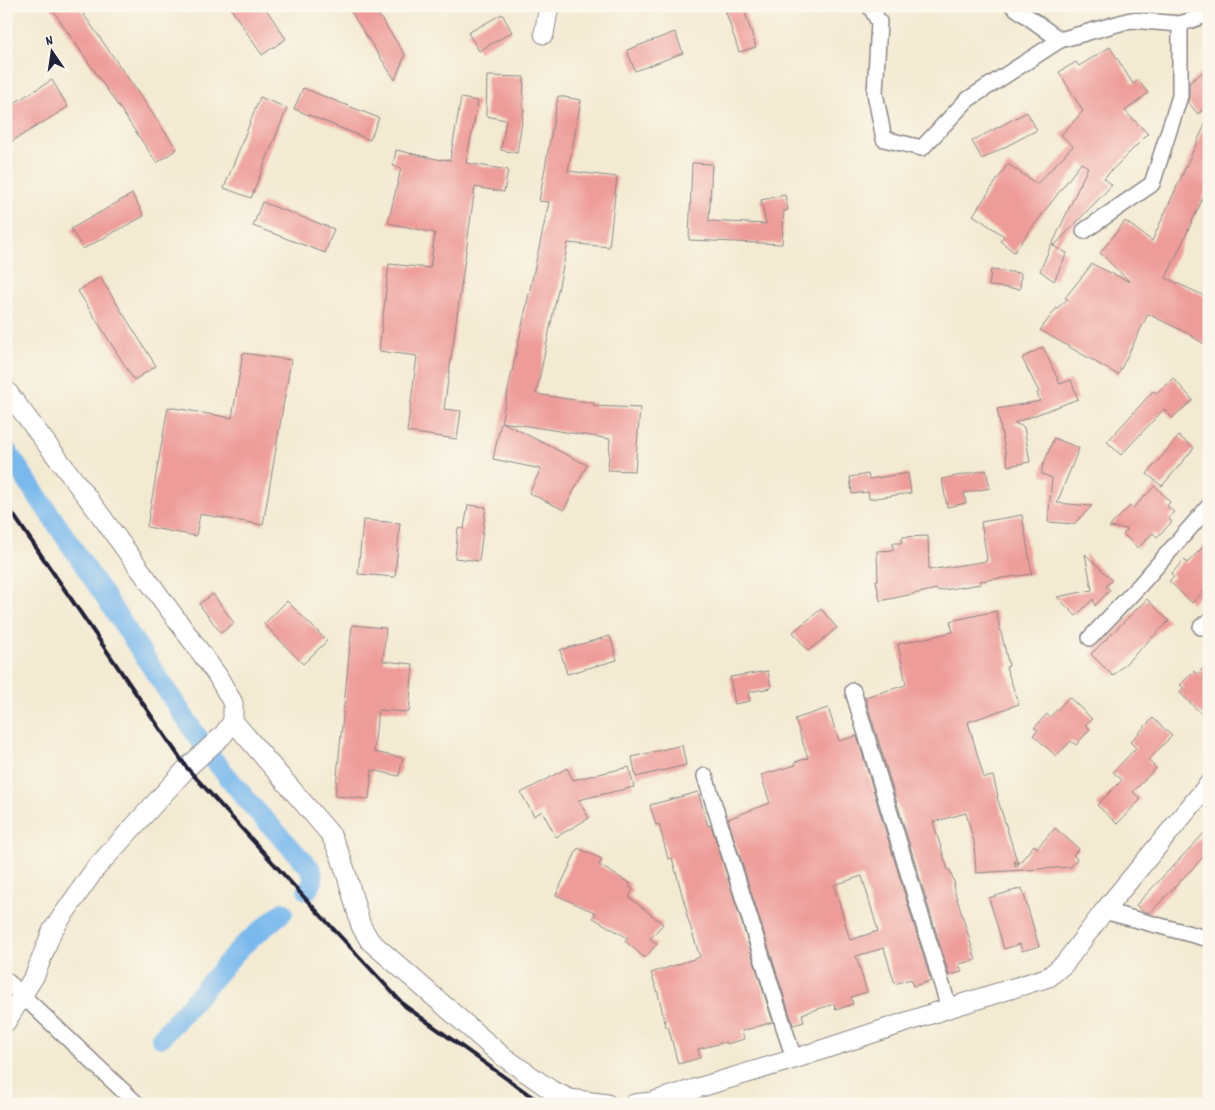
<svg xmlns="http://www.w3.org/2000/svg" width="1215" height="1110" viewBox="0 0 1215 1110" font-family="Dekko,sans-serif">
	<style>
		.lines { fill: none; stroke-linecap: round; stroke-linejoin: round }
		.canal { stroke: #79b9ed; stroke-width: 20 }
		.building { fill: #ee9c99; fill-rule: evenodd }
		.minor-casing { stroke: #8a8686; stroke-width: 18 }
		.tertiary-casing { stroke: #8a8686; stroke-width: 21 }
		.minor { stroke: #fff; stroke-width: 15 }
		.tertiary { stroke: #fff; stroke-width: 19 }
		.rail { stroke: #22223b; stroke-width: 4 }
	</style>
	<rect width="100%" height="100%" fill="#fbf7ec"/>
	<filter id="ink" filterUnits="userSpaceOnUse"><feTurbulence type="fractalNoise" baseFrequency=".02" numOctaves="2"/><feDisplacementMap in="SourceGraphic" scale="10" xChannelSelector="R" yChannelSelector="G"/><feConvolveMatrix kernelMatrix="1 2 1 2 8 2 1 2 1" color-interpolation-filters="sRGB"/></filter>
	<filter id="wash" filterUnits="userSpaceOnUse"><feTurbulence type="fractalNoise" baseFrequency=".0096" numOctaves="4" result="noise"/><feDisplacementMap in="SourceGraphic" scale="20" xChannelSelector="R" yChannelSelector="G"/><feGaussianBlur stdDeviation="1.12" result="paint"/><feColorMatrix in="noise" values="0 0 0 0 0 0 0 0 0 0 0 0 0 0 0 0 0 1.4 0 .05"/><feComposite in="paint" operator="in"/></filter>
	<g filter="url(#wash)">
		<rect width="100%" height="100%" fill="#f3ead2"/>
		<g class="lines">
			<g class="canal">
				<polyline points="6,450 64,535 201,742"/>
				<path d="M 214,760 L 252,806 L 310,868 C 314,878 315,881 307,890"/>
				<polyline points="161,1038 241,947 283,912"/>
			</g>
		</g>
		<g id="blocks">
			<g class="building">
				<polygon points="50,6 78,6 177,149 157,163"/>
				<polygon points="229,6 264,6 286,39 262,55"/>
				<polygon points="347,6 373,6 405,55 395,80"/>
				<polygon points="724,6 743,6 756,47 739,52"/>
				<polygon points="502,14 512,32 479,51 468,33"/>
				<polygon points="675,32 683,53 635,71 627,50"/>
				<polygon points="1110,47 1133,84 1138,80 1148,93 1125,111 1148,134 1104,178 1112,185 1054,246 1052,245 1088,167 1081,163 1014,252 1000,241 1004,236 973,215 1008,164 1037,184 1073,146 1061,135 1083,111 1059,72 1076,62 1079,66"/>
				<polygon points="1209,67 1209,105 1198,114 1188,102 1189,96 1189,83"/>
				<polygon points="487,76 524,77 523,108 524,109 517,153 501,150 506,120 486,116"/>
				<polygon points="52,80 68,107 6,145 6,108"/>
				<polygon points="303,88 379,118 370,140 294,109"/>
				<polygon points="558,96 581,100 568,171 617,177 609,247 568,243 536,394 594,403 594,406 640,408 635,471 608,470 610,439 502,422 587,465 564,510 529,493 541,469 493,459 549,202 539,201"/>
				<polygon points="260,97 287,108 251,198 224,188"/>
				<polygon points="461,98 478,101 466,163 508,170 504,192 475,187 444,409 461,411 457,439 407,432 417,356 379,351 389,264 430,268 435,233 388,223 401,168 393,166 396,150 441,160 441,159 450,160"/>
				<polygon points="1027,112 1037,130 982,159 972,141"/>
				<polygon points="1209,116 1209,185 1166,278 1209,298 1209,347 1187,333 1148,314 1118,375 1040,330 1056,309 1068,299 1065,298 1092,264 1130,282 1100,253 1125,221 1152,241"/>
				<polygon points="692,163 712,164 709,221 766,224 761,200 785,195 788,210 784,211 782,244 689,240"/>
				<polygon points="132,194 144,216 83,249 71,229"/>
				<polygon points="262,202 334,229 325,253 253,226"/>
				<polygon points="1051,245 1067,253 1054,281 1040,271"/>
				<polygon points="991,270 1021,273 1020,289 989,286"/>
				<polygon points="100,277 156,366 134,380 78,291"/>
				<polygon points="1043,347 1060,384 1071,380 1078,399 1014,423 1024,427 1030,462 1008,466 997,409 1040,401 1037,393 1039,392 1022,358"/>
				<polygon points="243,353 291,360 263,525 200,514 196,536 147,527 168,407 232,418"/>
				<polygon points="1173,378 1193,400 1172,418 1164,409 1121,455 1107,442 1153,391 1157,393"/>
				<polygon points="1179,436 1194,448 1162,486 1147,474"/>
				<polygon points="1054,438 1079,448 1057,503 1092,506 1074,524 1048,522 1052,478 1042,474 1042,468"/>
				<polygon points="986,470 990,488 964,493 966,503 947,507 942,479"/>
				<polygon points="908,473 911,493 869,499 868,492 852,494 850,477 868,474 869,479"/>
				<polygon points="1155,486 1170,502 1167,506 1174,512 1168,518 1172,522 1157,537 1153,533 1138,548 1123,534 1128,529 1109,527 1130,506 1132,509"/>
				<polygon points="468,505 486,507 479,561 455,558 458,528 464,529"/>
				<polygon points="1022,515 1032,574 980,581 981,584 937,591 937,589 880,601 876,580 878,580 877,551 893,550 893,543 902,543 902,537 928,536 929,570 987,561 986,559 987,559 981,522"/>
				<polygon points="363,520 400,523 395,577 358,574"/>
				<polygon points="1209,541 1209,586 1192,603 1169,581 1174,577 1171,574 1184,560 1187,563"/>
				<polygon points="1085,554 1112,580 1106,586 1110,590 1095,606 1093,599 1076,616 1057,597 1092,590"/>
				<polygon points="213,594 234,623 221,633 199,604"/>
				<polygon points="1147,599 1169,621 1113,676 1091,654"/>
				<polygon points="287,601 327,641 303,664 264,624"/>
				<polygon points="821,609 837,628 808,651 793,632"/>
				<polygon points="996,611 1009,666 1006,667 1019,704 968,722 984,778 993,776 998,796 997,797 1018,864 1014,861 1016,867 1034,845 1037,848 1055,828 1079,849 1073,855 1077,859 1071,867 976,873 974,842 966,813 933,822 948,870 950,870 955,885 953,886 976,960 959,964 962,972 949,975 865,697 906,685 898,644 953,632 950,621"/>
				<polygon points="352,625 386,628 383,661 413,664 409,712 378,710 374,752 403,758 399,776 372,770 369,799 335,796"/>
				<polygon points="610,636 617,660 567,674 560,650"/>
				<polygon points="1209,662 1209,721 1179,692 1184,688 1180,685 1194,671 1197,674"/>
				<polygon points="768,671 771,688 748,692 750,701 735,704 730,677"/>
				<polygon points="1069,697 1092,719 1085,725 1090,729 1076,745 1071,741 1056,756 1033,735 1038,730 1034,728 1047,714 1050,717"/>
				<path d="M 828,708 L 839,741 L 857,736 L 931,981 L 913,986 L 911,979 L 895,984 L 884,948 L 856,956 L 867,992 L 851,997 L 853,1004 L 836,1010 L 834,1004 L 802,1014 L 804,1022 L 793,1025 L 728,819 L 770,803 L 761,775 L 796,765 L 795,762 L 808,758 L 795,719 ZM 862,876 L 878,931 L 850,940 L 834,885 Z"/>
				<polygon points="1153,718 1172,736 1148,760 1156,768 1133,792 1141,799 1117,824 1097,805 1122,780 1113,772 1136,748 1130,742"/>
				<polygon points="682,745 686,765 636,777 632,757"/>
				<polygon points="629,767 634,787 578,800 589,818 556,837 542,811 534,816 521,793 567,768 573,780"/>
				<polygon points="698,792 708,826 711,825 773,1022 742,1031 744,1039 727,1044 726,1042 698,1049 700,1058 678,1064 668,1026 666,1027 658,993 651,973 700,957 686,913 687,912 672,858 668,859 659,824 656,825 650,805"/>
				<polygon points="1209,828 1209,851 1150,913 1142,911 1136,905"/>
				<polygon points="578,848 602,859 599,865 631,884 629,887 633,889 629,897 663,924 650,939 657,944 645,958 625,941 628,938 593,918 596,913 556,895"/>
				<polygon points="1022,888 1039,946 1022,951 1020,944 1004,949 989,898"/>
			</g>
		</g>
	</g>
	<g filter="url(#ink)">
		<use href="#blocks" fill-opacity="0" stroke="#8a8686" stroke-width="1"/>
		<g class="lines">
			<g class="minor-casing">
				<g id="minor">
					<polyline points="870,6 879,22 875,93 884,139 922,148 967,100 1060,40 1131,20 1180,24 1180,96 1152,184 1084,231"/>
					<polyline points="1013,6 1060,40"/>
					<polyline points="1180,24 1209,14"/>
					<polyline points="1201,627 1209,621"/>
					<polyline points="1090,638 1140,585 1209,506"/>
					<polyline points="853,691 949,1008"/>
					<polyline points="705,776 794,1059"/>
					<polyline points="1104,911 1209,939"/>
					<polyline points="6,980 137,1104"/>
				</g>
			</g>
			<g class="tertiary-casing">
				<g id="tertiary">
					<polyline points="544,34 549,6"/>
					<polyline points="6,390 96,509 217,675 233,703 233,721 223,735 187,768 95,869 52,931 35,975 6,1022"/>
					<polyline points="233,721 331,835 340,855 347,876 361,926 370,941 501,1055 551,1090 570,1099 607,1104"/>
					<polyline points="634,1104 651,1102 794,1059 949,1008 1049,977 1065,963 1104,911 1209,784"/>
				</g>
			</g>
			<use href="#minor" class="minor"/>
			<use href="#tertiary" class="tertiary"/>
			<polyline class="rail" points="6,504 187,768 313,907 405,1006 542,1104"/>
		</g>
	</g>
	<rect width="1215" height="1110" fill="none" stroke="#fbf7ec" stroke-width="25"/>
	<g transform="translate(52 52) rotate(347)" stroke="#fbf7ec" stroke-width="4" paint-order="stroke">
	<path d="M0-4L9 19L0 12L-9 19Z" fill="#22223b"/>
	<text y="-8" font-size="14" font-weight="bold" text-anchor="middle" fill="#22223b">N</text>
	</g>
</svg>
